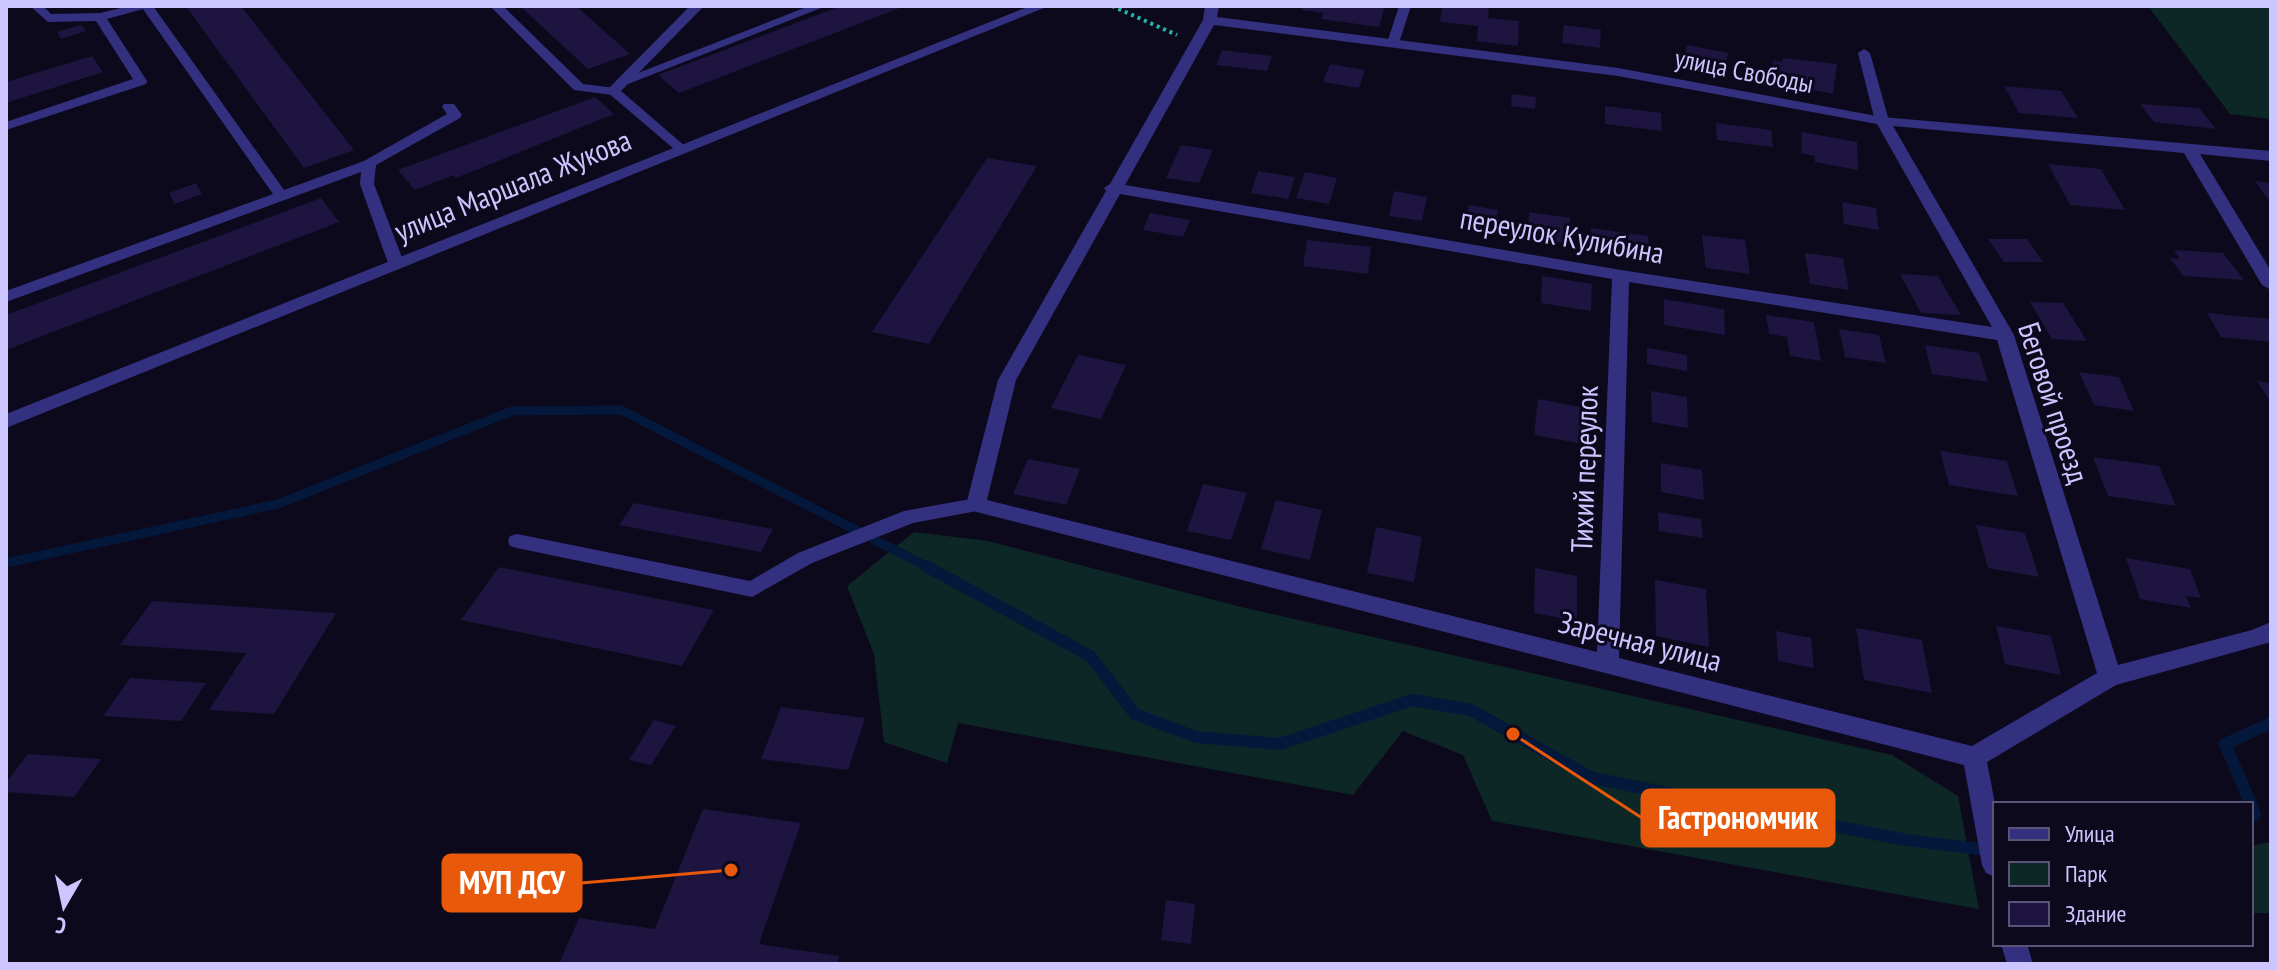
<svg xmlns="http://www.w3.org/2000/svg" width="2277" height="970" viewBox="0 0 2277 970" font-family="'PT Sans Narrow',sans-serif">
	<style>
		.green { fill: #0c2726 }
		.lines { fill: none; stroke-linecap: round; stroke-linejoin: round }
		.stream-far1 { stroke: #04183b; stroke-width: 9 }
		.stream { stroke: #04183b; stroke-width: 12 }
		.building { fill: #1d143f }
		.path { stroke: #22b6af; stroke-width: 4; stroke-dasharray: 3 4; stroke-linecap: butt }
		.service { fill: #343080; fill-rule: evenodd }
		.minor { fill: #343080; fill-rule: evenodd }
		.tertiary { fill: #343080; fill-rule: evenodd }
		.labels { text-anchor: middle; stroke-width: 6; stroke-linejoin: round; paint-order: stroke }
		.far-street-label { font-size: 26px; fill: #ccc5ff; stroke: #0d091c }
		.street-label { font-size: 30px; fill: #ccc5ff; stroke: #0d091c }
		.leader { fill: none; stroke: #e8590c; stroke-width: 3 }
		.callout-dot { fill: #e8590c; stroke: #0d091c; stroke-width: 3 }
		.callout { fill: #e8590c; stroke: #e8590c; stroke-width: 3 }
		.callout-label { font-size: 32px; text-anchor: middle; font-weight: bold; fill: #fff }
	</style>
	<rect width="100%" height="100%" fill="#0d091c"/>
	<g class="green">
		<polygon points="2148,6 2271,6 2271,119 2230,114"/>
		<polygon points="914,532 988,541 1241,607 1892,755 1958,796 1979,909 1492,821 1463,755 1403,731 1353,795 958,723 947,763 884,742 874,654 847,586"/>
		<polygon points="2271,842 2271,913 2251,913 2251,846"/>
	</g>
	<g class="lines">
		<polyline class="stream-far1" points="6,563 278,504 512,411 621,410 930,568"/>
		<g class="stream">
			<polyline points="926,566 1090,656 1135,714 1196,737 1280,744 1412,700 1471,710 1592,778 1906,840 1995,851"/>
			<polyline points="2251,804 2225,744 2271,723"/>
			<polyline points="2251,805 2255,814 2251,817"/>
		</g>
	</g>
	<g class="building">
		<polygon points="195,6 241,6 354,150 304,168 187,8"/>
		<polygon points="520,6 576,6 630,54 588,69"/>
		<polygon points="841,6 905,6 679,93 658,75"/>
		<polygon points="1303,6 1385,6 1379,27 1321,19 1324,13 1301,10"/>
		<polygon points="1442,6 1489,6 1488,18 1519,21 1518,46 1477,41 1478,26 1440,22"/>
		<polygon points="81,25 86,31 61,39 57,32"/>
		<polygon points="1564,25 1601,30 1600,48 1562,43"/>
		<polygon points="1687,45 1728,53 1723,75 1681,67"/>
		<polygon points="1222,50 1272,56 1267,71 1216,65"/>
		<polygon points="92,56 103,72 6,103 6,82"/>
		<polygon points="1783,58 1837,64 1833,94 1803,88 1802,94 1768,87 1773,60 1782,62"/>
		<polygon points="1330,64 1365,70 1359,88 1323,82"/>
		<polygon points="2004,86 2061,91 2078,118 2019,113"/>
		<polygon points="1512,94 1536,97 1535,109 1511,106"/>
		<polygon points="595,97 614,114 456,178 454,175 415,190 398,170"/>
		<polygon points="2140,104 2199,108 2216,129 2154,122"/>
		<polygon points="1605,106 1661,113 1662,131 1605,124"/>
		<polygon points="1716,123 1771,130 1773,147 1717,140"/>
		<polygon points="1802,132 1857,142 1858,170 1815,162 1815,156 1801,153"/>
		<polygon points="1181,145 1213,150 1199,183 1166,178"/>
		<polygon points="987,158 1037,166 929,344 872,332"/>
		<polygon points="2048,164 2101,169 2125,210 2070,205"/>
		<polygon points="1258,171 1295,177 1288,199 1251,193"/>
		<polygon points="1305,172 1337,178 1329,204 1296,198"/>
		<polygon points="2255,181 2271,183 2271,198 2267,198"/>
		<polygon points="196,183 202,194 175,204 169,193"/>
		<polygon points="1394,191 1427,197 1422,221 1389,216"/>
		<polygon points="321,198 339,222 6,350 6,315"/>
		<polygon points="1842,202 1876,208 1879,230 1844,224"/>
		<polygon points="1469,205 1498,210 1494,232 1464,227"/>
		<polygon points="1529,212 1570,218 1570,244 1528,238"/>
		<polygon points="1150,213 1190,220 1183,237 1143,230"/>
		<polygon points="1590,228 1648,236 1650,257 1601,251 1595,247"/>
		<polygon points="1702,235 1745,240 1750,274 1706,268"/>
		<polygon points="1988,239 2027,239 2043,262 2004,262"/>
		<polygon points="1307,240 1371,247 1368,274 1303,266"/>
		<polygon points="2174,250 2223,253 2244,280 2183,276 2170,258 2180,259"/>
		<polygon points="1805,253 1843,258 1849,290 1810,284"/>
		<polygon points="1900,274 1938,276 1961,315 1921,313"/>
		<polygon points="1542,276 1592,284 1591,311 1541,303"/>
		<polygon points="1664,299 1724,309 1725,335 1664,325"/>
		<polygon points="2030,302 2063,303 2087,341 2052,339"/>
		<polygon points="2207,313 2270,319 2271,342 2221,337"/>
		<polygon points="1766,315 1814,322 1821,361 1790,356 1787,337 1769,334"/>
		<polygon points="1839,329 1879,335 1886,363 1845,357"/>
		<polygon points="1925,345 1979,353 1988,382 1932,374"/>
		<polygon points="1647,348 1687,355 1687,371 1647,364"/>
		<polygon points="1078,355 1126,365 1101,419 1051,408"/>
		<polygon points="2079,372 2119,377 2134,411 2094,405"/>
		<polygon points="2257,381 2271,383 2271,403"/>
		<polygon points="1651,391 1687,397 1688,428 1652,422"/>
		<polygon points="1538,399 1591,409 1589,445 1534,435"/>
		<polygon points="1940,451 2007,461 2018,496 1949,485"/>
		<polygon points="2093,457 2159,466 2176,506 2108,496"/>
		<polygon points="1028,459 1080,469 1066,505 1013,494"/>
		<polygon points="1661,463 1702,470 1704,500 1661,492"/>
		<polygon points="1203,484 1247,493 1231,540 1187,531"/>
		<polygon points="1276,500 1322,510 1310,560 1261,549"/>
		<polygon points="634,503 773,529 761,552 619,525"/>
		<polygon points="1658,512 1701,519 1703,538 1659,531"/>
		<polygon points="1976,525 2025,533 2039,577 1988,568"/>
		<polygon points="1376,527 1422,537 1414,582 1367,573"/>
		<polygon points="2126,558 2190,569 2201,598 2186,596 2191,608 2140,599"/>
		<polygon points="499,567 714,610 682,666 461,620"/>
		<polygon points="1535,568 1577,576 1577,621 1534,613"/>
		<polygon points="1655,580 1706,589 1709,647 1656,636"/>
		<polygon points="152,601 336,613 274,714 209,710 246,653 120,645"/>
		<polygon points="1996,626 2051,636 2061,675 2005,664"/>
		<polygon points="1856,628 1922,640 1932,693 1864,680"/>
		<polygon points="1776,631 1811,638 1814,668 1778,661"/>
		<polygon points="130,678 206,683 181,721 103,716"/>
		<polygon points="781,707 865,718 848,770 761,759"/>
		<polygon points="654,720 676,726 651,765 629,760"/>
		<polygon points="28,754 101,759 74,797 6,792 6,783"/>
		<polygon points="703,809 801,823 759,944 839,956 837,964 559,964 579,918 655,929"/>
		<polygon points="1166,900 1195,904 1191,944 1161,940"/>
	</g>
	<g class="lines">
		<polyline class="path" points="1112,6 1177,35"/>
		<g class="service">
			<polygon points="30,6 43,6 51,14 100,13 129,6 153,6 284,190 364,161 447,114 442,107 444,104 454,104 462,115 460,118 376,165 374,184 404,263 401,266 391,266 388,263 360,184 361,172 6,302 6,291 273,194 143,9 107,19 147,81 146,84 6,130 6,122 133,79 96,21 48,22"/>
			<polygon points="490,6 503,6 583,84 615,88 615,82 809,6 826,6 618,88 618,94 613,95 574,90"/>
			<polygon points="1399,6 1411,6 1399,43 1393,47 1387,43"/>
			<polygon points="1864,49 1870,53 1889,121 1887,124 1882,125 1875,121 1858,53"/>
			<polygon points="976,498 982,500 985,505 982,510 913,523 812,563 752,597 517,548 510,546 508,541 510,536 517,534 750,581 798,553 904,511"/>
		</g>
		<g class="minor">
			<polygon points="690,6 704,6 621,91 686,147 689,150 681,155 606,91"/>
			<path d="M 1205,6 L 1219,6 L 1217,17 L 1618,68 L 1882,117 L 2271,151 L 2271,161 L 2200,154 L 2271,271 L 2271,290 L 2262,285 L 2184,153 L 1893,126 L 2014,335 L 2118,665 L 2252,630 L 2271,622 L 2271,642 L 2116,685 L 1987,762 L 1995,804 L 1995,877 L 1986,873 L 1982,865 L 1964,765 L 969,510 L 966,505 L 998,380 L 1106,191 L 1104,188 L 1110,184 L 1203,20 ZM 1214,25 L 1618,76 L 1877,124 L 1992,327 L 1621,270 L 1125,185 ZM 1120,194 L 1612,279 L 1597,652 L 987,500 L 1016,380 ZM 1629,282 L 1997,340 L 2097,673 L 1972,746 L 1619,658 Z"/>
			<polygon points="2001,944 2027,944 2033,964 2007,964"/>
		</g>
		<polygon class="tertiary" points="1030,6 1049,6 6,428 6,414"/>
	</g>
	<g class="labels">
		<g class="far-street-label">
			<text transform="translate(1744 71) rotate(11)" y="9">улица Свободы</text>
		</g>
		<g class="street-label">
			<text transform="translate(513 186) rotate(-22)" y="10">улица Маршала Жукова</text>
			<text transform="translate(1562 236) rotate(10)" y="10">переулок Кулибина</text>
			<text transform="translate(2053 403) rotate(72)" y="10">Беговой проезд</text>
			<text transform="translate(1585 469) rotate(-88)" y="10">Тихий переулок</text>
			<text transform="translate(1640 642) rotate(14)" y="10">Заречная улица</text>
		</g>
	</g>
	<path class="leader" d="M1513 734L1642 818M731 870L581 883"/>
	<g class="callout-dot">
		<circle cx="1513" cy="734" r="8"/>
		<circle cx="731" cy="870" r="8"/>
	</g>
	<g class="callout">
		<rect x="1642" y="790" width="192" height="56" rx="8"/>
		<rect x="443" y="855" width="138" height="56" rx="8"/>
	</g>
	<g class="callout-label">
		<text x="1738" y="829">Гастрономчик</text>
		<text x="512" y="894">МУП ДСУ</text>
	</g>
	<rect width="2277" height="970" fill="none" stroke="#ccc5ff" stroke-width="16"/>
	<rect x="1993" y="802" width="260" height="144" fill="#0d091c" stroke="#595477" stroke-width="2"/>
	<rect x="2009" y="828" width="40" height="12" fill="#343080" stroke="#595477" stroke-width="2"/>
	<text x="2065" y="842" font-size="24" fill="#ccc5ff">Улица</text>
	<rect x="2009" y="862" width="40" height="24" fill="#0c2726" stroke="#595477" stroke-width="2"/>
	<text x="2065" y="882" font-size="24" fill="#ccc5ff">Парк</text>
	<rect x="2009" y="902" width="40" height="24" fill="#1d143f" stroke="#595477" stroke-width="2"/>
	<text x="2065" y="922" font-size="24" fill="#ccc5ff">Здание</text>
	<g transform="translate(64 906) rotate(189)" stroke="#0d091c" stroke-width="6" paint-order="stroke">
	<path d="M0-6L14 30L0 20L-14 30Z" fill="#ccc5ff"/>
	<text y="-12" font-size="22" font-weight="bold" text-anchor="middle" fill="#ccc5ff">С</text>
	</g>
</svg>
